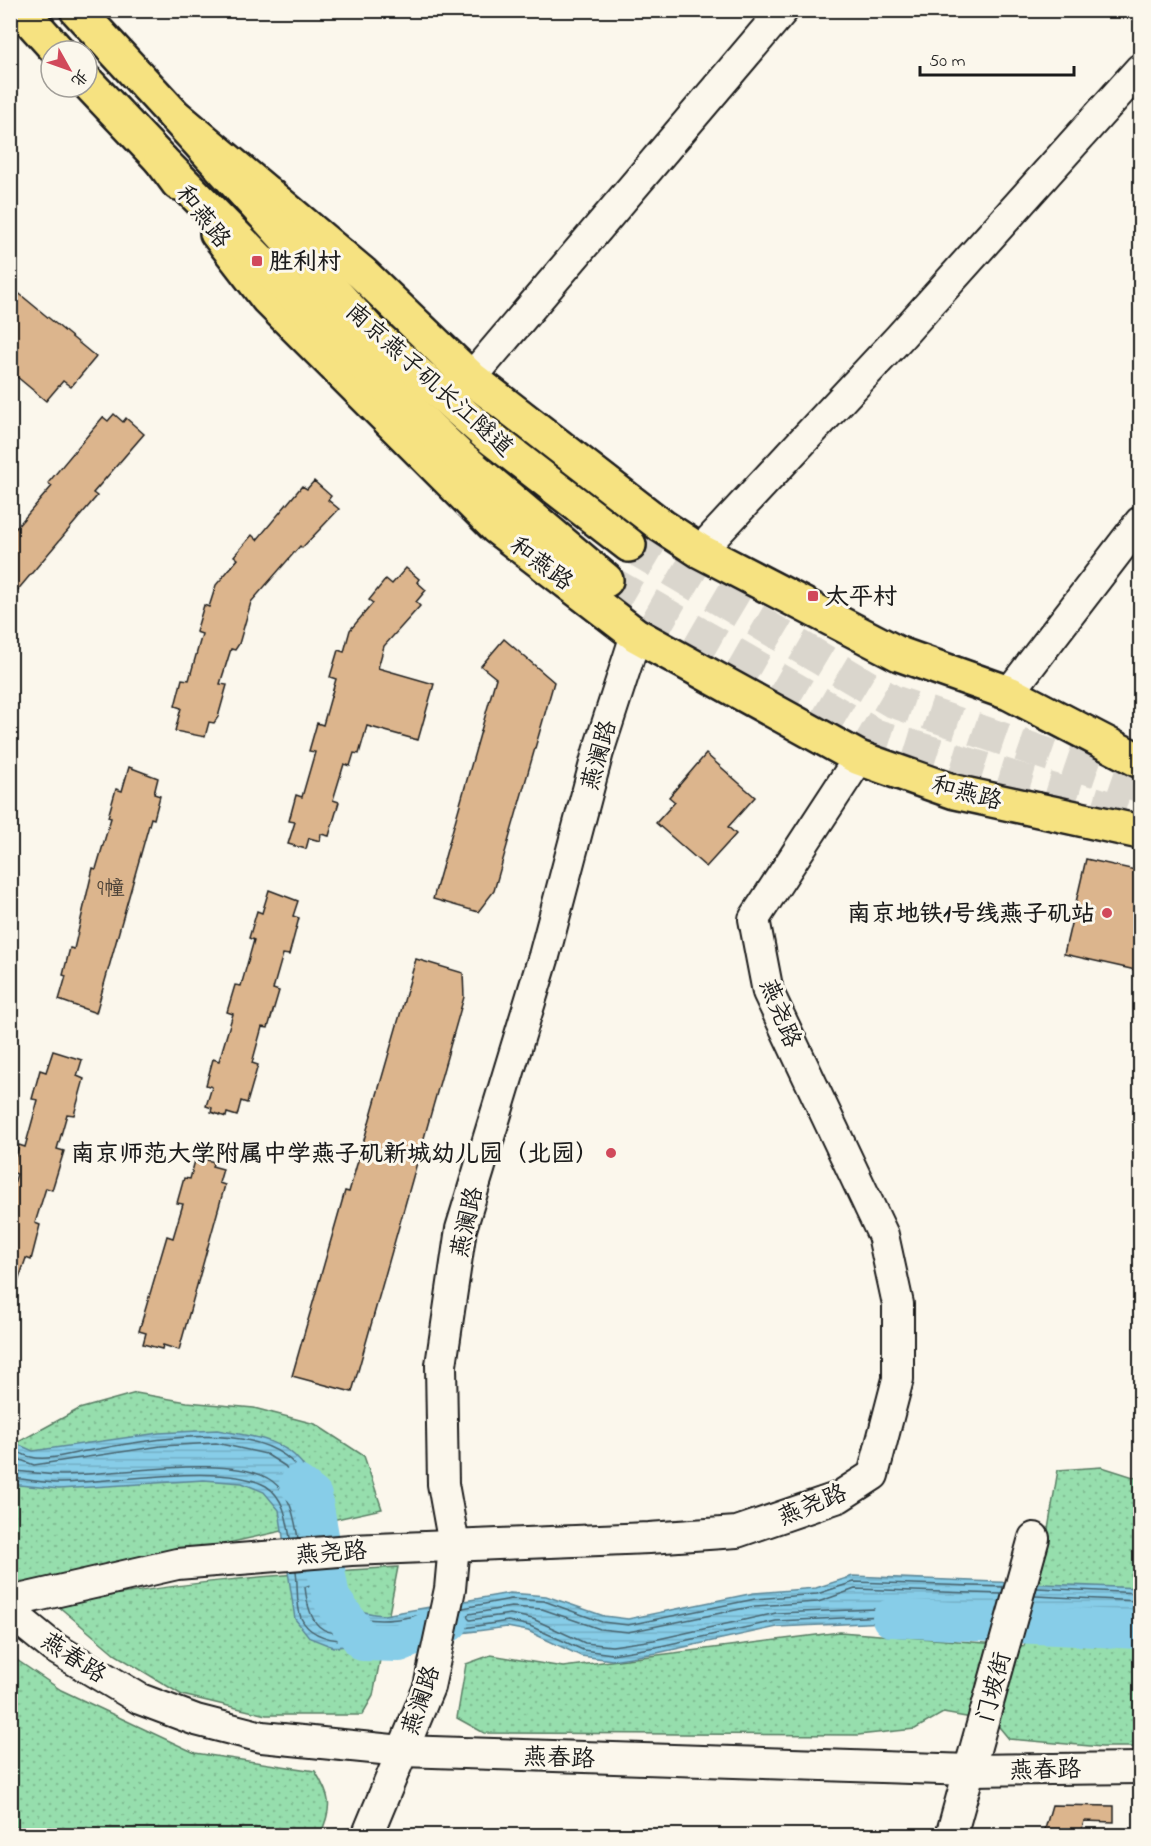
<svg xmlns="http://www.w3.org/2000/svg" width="1151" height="1846" viewBox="0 0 1151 1846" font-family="'Indie Flower','LXGW WenKai TC',sans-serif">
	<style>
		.green { fill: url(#green-dots); stroke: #597d64; stroke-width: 1.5 }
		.water { fill: url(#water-rules); stroke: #5c8696; stroke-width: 1.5 }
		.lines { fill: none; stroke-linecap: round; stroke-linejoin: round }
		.shore { stroke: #47636e; stroke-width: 1.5 }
		.river { stroke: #87cde8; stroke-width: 38 }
		.building { fill: #dcb58d; stroke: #1c1c1c; stroke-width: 1.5 }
		.highway-tunnel { stroke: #dad6cd; stroke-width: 33; stroke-dasharray: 33 16; stroke-linecap: butt }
		.minor-casing { stroke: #1c1c1c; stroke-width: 34 }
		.major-casing { stroke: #1c1c1c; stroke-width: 38 }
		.highway-casing { stroke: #1c1c1c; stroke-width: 38 }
		.minor { stroke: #fbf7ec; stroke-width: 30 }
		.major { stroke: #f6e281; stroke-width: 33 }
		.highway { stroke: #f6e281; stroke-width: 33 }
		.poi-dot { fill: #d1495b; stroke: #fbf7ec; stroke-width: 2 }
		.labels { text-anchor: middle; stroke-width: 6; stroke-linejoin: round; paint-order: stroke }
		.number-label { font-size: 21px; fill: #4c4238 }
		.street-label { font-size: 24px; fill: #1c1c1c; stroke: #fbf7ec }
		.poi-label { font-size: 24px; font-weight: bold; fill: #1c1c1c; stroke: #fbf7ec; text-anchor: start }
	</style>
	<defs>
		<pattern id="green-dots" width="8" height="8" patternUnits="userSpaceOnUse" patternTransform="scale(1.5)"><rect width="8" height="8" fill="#96dead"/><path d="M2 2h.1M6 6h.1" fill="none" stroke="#81be94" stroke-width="1.8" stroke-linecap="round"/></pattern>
		<pattern id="water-rules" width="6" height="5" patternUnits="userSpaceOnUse" patternTransform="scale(1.5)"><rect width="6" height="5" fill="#87cde8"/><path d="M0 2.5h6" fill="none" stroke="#74afc6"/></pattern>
	</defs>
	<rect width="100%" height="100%" fill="#fbf7ec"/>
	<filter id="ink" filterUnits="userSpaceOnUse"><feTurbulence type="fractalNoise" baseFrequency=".0167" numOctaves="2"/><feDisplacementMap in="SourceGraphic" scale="12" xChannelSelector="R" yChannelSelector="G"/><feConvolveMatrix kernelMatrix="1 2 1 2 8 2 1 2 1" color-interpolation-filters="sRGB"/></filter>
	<g filter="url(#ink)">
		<g class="green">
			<polygon points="136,1393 187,1402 254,1408 315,1424 364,1456 382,1509 28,1587 11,1580 11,1446 79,1409"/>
			<polygon points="1102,1467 1140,1479 1140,1747 1102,1747 1009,1739 995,1722 943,1713 915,1729 858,1735 484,1733 457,1718 466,1664 491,1655 563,1667 840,1632 1024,1646 1039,1583 1058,1470"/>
			<path d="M 398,1567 L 373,1696 L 362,1715 L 266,1715 L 182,1695 L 116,1655 L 58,1606 C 169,1582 284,1574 398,1567 Z"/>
			<path d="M 11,1656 L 61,1690 L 195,1753 L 315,1771 C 331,1797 333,1807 320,1835 L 11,1835 Z"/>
		</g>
		<path class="water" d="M 217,1430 C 243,1435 273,1437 294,1455 C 349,1504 278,1607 384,1615 L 510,1593 L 546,1596 L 604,1616 L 628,1619 L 754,1593 L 816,1588 L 853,1576 L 1140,1588 L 1140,1627 L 952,1619 L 777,1627 L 657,1653 L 612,1660 L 581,1656 L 528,1631 L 507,1627 L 370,1645 L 333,1647 L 310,1638 L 295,1619 L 279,1510 L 264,1492 L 242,1483 L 204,1480 L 59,1489 L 10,1484 L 10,1441 L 33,1451 L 159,1433 Z"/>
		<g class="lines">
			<g class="shore">
				<path d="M 10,1448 C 17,1451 24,1456 31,1457 C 47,1461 70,1454 86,1451 C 143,1442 276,1411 306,1482 C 313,1499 312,1519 313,1537"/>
				<polyline points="10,1456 34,1465 161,1446 216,1443 266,1454 285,1466 298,1484 303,1500 306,1537"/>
				<path d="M 10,1471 C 27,1471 44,1475 60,1475 C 110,1476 234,1452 272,1481 C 291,1495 294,1516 298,1538"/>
				<path d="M 10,1478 C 27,1479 44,1483 61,1483 C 112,1483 224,1462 266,1486 C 284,1497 287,1520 290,1538"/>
				<path d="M 316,1569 C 317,1583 322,1588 331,1598 C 358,1629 392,1620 428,1614"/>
				<path d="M 296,1571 C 298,1585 296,1605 301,1618 C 318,1655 391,1637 424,1633"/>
				<path d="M 310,1585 L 334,1612 L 360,1627 L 360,1631 C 320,1640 309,1624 305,1587 Z"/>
				<polyline points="1037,1588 1140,1593"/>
				<polyline points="1035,1596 1140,1601"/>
				<polyline points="463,1608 511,1599 544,1601 602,1622 628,1625 755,1599 817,1594 854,1582 1003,1587"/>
				<polyline points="997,1608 952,1606 776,1613 654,1640 612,1646 585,1643 533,1619 510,1614 470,1620 467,1617 469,1614 511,1607 542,1609 600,1629 628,1632 755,1606 818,1602 855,1589 1001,1594"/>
				<polyline points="1031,1609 1140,1614"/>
				<polyline points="1029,1617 1140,1621"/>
				<polyline points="458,1629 508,1621 530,1626 583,1650 612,1654 656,1647 776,1621 952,1613 995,1615"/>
			</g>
			<g class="river">
				<polyline points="298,1484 313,1496 331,1598 363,1642 399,1643 449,1623"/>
				<polyline points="891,1618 1140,1630"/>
			</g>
		</g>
		<g class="building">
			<polygon points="10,286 96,357 71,387 63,381 46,401 10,371"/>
			<polygon points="114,414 123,422 126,418 144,434 93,493 97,496 10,599 10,535 52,486 48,483 103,417 108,421"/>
			<polygon points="314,481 331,496 328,500 339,509 302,548 300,546 251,602 239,644 235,650 231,649 220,684 227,685 218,717 214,723 209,722 205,737 175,731 181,708 175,706 182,679 189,680 202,634 196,632 204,605 209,607 216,585 238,559 234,556 252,535 257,540 302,486 307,489"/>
			<polygon points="406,568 419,579 417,582 426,590 416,602 420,606 384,646 378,668 434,684 418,740 367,726 359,754 354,753 350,766 344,764 333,800 339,802 329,836 321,834 320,841 309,838 306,849 288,844 295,822 289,821 296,795 302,797 315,752 309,751 317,723 323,725 336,679 330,677 338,650 344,652 350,630 373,603 369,600 386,579 392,584"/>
			<polygon points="504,639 554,682 494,891 478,912 433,899 496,678 481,666"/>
			<polygon points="706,754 755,797 728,827 736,834 706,867 656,823 675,802 669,797"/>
			<polygon points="129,767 158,778 154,794 160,796 154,819 151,818 96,1013 59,1000 66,976 63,975 70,948 74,949 93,868 96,869 111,818 108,817 116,789 122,791"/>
			<polygon points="1086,859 1140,871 1140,971 1064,954"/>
			<polygon points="269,890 298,901 293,916 299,918 289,955 283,954 273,989 279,991 268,1028 262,1027 252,1063 258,1065 247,1103 241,1101 237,1116 227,1113 226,1117 211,1112 212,1108 206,1106 212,1087 206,1085 213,1059 219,1061 233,1014 227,1012 235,985 241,986 254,940 249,938 257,911 262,913"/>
			<polygon points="416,959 463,973 464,997 352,1392 292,1376 345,1191 349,1192"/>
			<polygon points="53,1051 82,1060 77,1076 84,1079 74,1115 67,1114 57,1149 64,1151 52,1190 46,1188 35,1223 40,1225 31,1260 26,1258 14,1294 10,1294 10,1197 17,1174 11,1172 19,1145 25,1147 38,1100 32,1099 40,1070 46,1072"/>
			<polygon points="196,1157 214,1162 212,1166 223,1169 219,1183 225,1185 179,1350 163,1345 162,1349 143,1344 146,1333 139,1331 167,1236 173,1238 183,1204 177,1203 184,1178 190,1179"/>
			<polygon points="1052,1805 1114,1806 1114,1822 1084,1821 1080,1836 1043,1836"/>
		</g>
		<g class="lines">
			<g class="highway-tunnel">
				<polyline points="629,545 892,701 1140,786"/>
				<polyline points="606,580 875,735 1140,817"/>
			</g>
			<g class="minor-casing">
				<g id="minor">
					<polyline points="471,378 783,10"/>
					<polyline points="700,551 899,338 1140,69"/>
					<polyline points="1009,693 1140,522"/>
					<polyline points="10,1602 177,1564 351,1550 649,1538 737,1532 839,1497 873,1475 898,1379 898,1304 883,1235 768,992 754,919 859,758"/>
					<polyline points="10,1612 53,1647 140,1699 196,1720 262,1737 402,1751 970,1770 1140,1768"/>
					<polyline points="367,1836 429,1687 450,1589 454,1545 443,1484 441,1365 461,1229 544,956 598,752 636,635"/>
					<polyline points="951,1836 1034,1538"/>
				</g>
			</g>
			<g class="major-casing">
				<g id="major">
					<polyline points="21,10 58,51"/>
					<polyline points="77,10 174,115 362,273 471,378 662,526 700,551 899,654 1009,693 1140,761"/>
					<polyline points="87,82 161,160 178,183"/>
					<polyline points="217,233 267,298 497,528 636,635 859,758 955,792 1140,832"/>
				</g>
			</g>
			<g class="highway-casing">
				<g id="highway">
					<polyline points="174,115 368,329 486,434 629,545"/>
					<polyline points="161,160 346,348 459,456 606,580"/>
				</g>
			</g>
			<use href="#minor" class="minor"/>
			<use href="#major" class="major"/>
			<use href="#highway" class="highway"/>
		</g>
	</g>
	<g class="poi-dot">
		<rect x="251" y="255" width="12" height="12" rx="3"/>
		<rect x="807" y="590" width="12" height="12" rx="3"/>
		<circle cx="1107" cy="913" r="6"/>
		<circle cx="611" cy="1153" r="6"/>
	</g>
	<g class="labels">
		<g class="number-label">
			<text x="111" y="895">9幢</text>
		</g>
		<g class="street-label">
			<text transform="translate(204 216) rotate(52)" y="8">和燕路</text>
			<text transform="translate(430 379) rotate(42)" y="8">南京燕子矶长江隧道</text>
			<text transform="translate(542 563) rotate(37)" y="8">和燕路</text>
			<text transform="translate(598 755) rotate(-74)" y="8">燕澜路</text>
			<text transform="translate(967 792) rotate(15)" y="8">和燕路</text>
			<text transform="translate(781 1013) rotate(68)" y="8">燕尧路</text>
			<text transform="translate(466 1222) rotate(-77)" y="8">燕澜路</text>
			<text transform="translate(812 1504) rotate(-22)" y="8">燕尧路</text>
			<text transform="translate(331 1552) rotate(-4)" y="8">燕尧路</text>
			<text transform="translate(74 1657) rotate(33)" y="8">燕春路</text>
			<text transform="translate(993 1687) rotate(-75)" y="8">门坡街</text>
			<text transform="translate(420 1700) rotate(-71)" y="8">燕澜路</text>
			<text transform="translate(559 1757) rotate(2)" y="8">燕春路</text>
			<text transform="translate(1045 1769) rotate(-1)" y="8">燕春路</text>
		</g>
		<g class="poi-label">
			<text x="269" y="269">胜利村</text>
			<text x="825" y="604">太平村</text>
			<text x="1095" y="921" text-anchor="end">南京地铁1号线燕子矶站</text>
			<text x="599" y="1161" text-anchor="end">南京师范大学附属中学燕子矶新城幼儿园（北园）</text>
		</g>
	</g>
	<rect width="1151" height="1846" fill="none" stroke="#fbf7ec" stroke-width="36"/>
	<rect x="18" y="18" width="1115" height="1810" fill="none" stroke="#1c1c1c" stroke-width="2" filter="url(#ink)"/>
	<g transform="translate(69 69) rotate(130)"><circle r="28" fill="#fbf7ec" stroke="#a29f99" stroke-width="1.5"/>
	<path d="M0-4.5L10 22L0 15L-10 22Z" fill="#d1495b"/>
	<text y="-9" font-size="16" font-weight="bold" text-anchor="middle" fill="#1c1c1c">北</text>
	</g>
	<path d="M920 66v9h154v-9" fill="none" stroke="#1c1c1c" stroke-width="3"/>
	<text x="929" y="66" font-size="18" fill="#1c1c1c" stroke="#fbf7ec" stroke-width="4.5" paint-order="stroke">50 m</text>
</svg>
